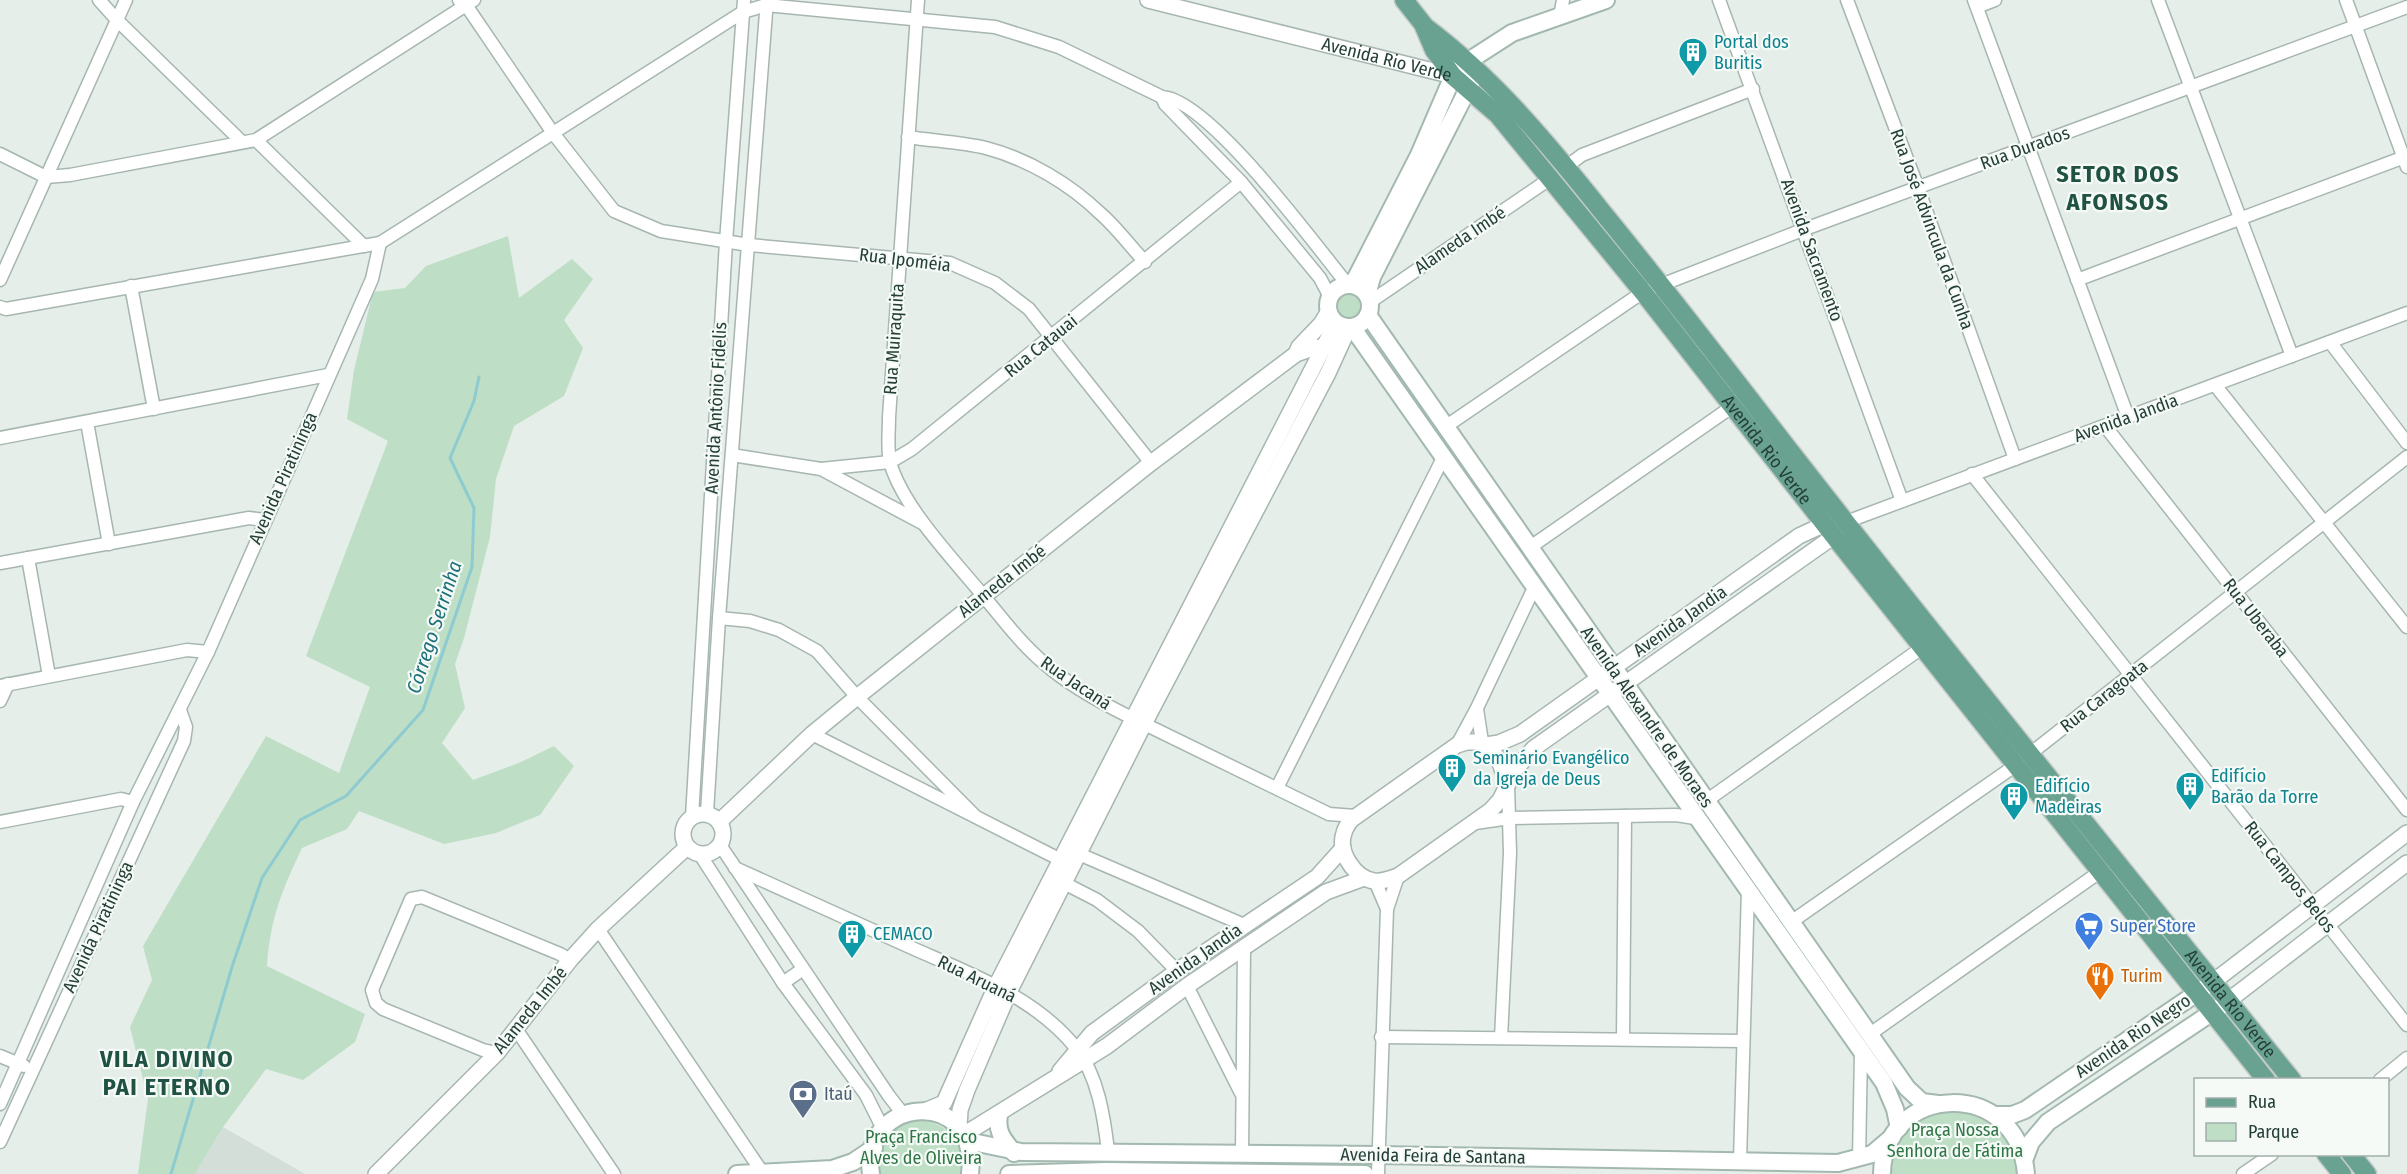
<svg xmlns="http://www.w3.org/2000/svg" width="2407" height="1174" viewBox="0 0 2407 1174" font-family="'Fira Sans Condensed',sans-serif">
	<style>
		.built { fill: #d3ded8 }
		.green { fill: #bedec5 }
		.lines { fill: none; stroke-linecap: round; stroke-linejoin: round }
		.stream { stroke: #8ecbd1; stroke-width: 3 }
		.minor-casing { stroke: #a7b6b0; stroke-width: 15 }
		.tertiary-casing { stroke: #a7b6b0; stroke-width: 18 }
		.secondary-casing { stroke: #a3b9b0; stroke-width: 20 }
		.primary-casing { stroke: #c2c9c7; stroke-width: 21 }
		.minor { stroke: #fff; stroke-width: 12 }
		.tertiary { stroke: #fff; stroke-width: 15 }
		.secondary { stroke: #fff; stroke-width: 16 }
		.primary { stroke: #6aa291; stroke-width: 18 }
		.labels { text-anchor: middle; stroke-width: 4.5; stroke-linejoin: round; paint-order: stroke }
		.culture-label { font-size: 18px; fill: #0d838f; stroke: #f5faf7; text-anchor: start }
		.street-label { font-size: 18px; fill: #243f37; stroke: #f5faf7 }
		.shop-label { font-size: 18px; fill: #366cbe; stroke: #f5faf7; text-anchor: start }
		.food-label { font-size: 18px; fill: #c56008; stroke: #f5faf7; text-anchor: start }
		.service-label { font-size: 18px; fill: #4e5e75; stroke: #f5faf7; text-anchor: start }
		.park-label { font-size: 18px; fill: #2f7646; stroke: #f5faf7 }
		.water-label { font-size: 20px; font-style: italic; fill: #1e717b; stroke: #f5faf7 }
		.district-label { font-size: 24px; font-weight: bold; letter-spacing: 1.5px; fill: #205243; stroke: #f5faf7 }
	</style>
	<rect width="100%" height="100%" fill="#e5eee9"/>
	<polygon class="built" points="223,1127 305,1174 195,1174"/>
	<g class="green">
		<path d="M 508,236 L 519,298 L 572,259 L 593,279 L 564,320 L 583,348 L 564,396 L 514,426 L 496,479 L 490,537 L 464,638 L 455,664 L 465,708 L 442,743 L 473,780 L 521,762 L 554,746 L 574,766 L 540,815 L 496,833 L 444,844 L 359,811 L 347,829 L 302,848 C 282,890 270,919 267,966 L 365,1014 L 355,1042 L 303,1080 L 266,1069 L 223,1127 L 195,1174 L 138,1174 L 148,1099 L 130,1027 L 152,980 L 143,946 L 266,736 L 339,773 L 370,687 L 306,656 L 388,441 L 347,419 L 354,370 L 373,292 L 405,288 L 426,266 Z"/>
		<circle cx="1350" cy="307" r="13"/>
		<path d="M 1976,1111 L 2012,1139 L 2021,1174 L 1889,1174 C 1892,1164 1892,1150 1897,1141 C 1914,1108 1945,1111 1976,1111 Z"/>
		<path d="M 924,1120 C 950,1126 968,1146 961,1174 L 880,1174 C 874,1143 894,1122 924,1120 Z"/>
	</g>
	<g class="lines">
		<polyline class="stream" points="171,1174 232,967 262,878 300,820 346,796 423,710 472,567 474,508 450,458 474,401 479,377"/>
		<g class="minor-casing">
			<g id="minor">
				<polyline points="99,0 117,20 242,142"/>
				<polyline points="459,0 466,5 553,133 614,211 661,231 749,245 950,263 995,283 1029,309 1151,463"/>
				<path d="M 918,0 L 889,417 C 889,431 887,448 890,462 C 902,506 952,558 981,593 C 1001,617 1020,643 1045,664 C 1069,685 1098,701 1126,715 L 1329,814 L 1355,816"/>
				<polyline points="1719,0 1902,501"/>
				<polyline points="1847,0 1918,188 2015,459"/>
				<polyline points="1974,0 2128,417"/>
				<polyline points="2158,0 2292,356"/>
				<polyline points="2346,0 2407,167"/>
				<polyline points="1977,7 1995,0"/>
				<polyline points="1560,17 1563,0"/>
				<polyline points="1162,97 1165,104 1241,182 1320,278 1330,297"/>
				<path d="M 908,137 C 934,141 961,142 986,148 C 1028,159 1070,184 1101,214 C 1117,228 1130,246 1145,262"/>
				<polyline points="256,140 364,246"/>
				<polyline points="0,154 46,177 70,175 256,140 474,0"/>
				<polyline points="1566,167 1582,155 1753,89"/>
				<polyline points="0,280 126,0"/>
				<polyline points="2077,280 2407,156"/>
				<polyline points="131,286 154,409"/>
				<polyline points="1370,302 1551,178"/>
				<path d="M 0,307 L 6,309 L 380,243 L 743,12 L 766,5 L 995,27 L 1059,47 L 1162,97 C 1209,99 1315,245 1348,285"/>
				<polyline points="2330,342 2407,443"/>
				<polyline points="2215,385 2407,627"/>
				<polyline points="87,422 109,544"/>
				<polyline points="2105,426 2407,810"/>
				<polyline points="1445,427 1643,292 1805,229 2407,7"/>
				<polyline points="0,438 328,375"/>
				<polyline points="732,455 821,469 922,523"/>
				<polyline points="821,469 890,462 912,449 1241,182"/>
				<polyline points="1972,474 2407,1025"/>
				<polyline points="1846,522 2407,313"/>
				<polyline points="1529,548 1733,406"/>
				<polyline points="28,558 49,676"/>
				<polyline points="0,563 249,518 264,520"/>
				<polyline points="719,618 750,621 779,630 817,651 857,697 975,816"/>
				<polyline points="0,686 187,650 208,652"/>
				<polyline points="0,701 8,684"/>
				<polyline points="1477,709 1482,742"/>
				<polyline points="812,734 1061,860"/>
				<polyline points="1457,745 1477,708 1534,588"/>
				<polyline points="1277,788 1443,458"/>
				<polyline points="1706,801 1923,647"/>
				<polyline points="707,813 719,618 767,0"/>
				<polyline points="692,817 726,242 744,0"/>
				<polyline points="0,822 121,799 133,802"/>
				<polyline points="1475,823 1510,818 1676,815 1695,818"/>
				<polyline points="720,845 889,1096 903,1114"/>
				<polyline points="1079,854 1244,925"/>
				<polyline points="701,856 783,983 866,1095 883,1129"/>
				<path d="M 735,868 C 790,893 846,918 901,943 C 962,971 1033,994 1076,1048 C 1098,1076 1104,1117 1108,1151"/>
				<polyline points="1375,881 1387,909"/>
				<polyline points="1064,883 1097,900 1138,931 1177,971"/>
				<polyline points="1791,922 2016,765 2407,457"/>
				<polyline points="598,929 762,1172"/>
				<polyline points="783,983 803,969"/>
				<polyline points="1187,986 1241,1093"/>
				<polyline points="516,1029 614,1174"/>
				<polyline points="1870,1034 2101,871"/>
				<polyline points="1381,1037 1742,1041"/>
				<polyline points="1501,1038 1510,853 1508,785"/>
				<polyline points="1623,1039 1625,816"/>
				<polyline points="497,1053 483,1050 383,1009 376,1003 372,990 411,899 422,897 560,954 570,960"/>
				<polyline points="0,1056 24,1066"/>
				<polyline points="2380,1080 2407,1058"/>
				<polyline points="0,1104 133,802 208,652 372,279 380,243"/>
				<polyline points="0,1142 184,741 186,727 180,710"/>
				<polyline points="1242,1153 1244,948"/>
				<polyline points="1859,1159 1861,1051"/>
				<polyline points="1740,1160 1748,890"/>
				<polyline points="1378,1174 1387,909 1398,876"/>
				<polyline points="2243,1174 2272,1154"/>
			</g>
		</g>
		<g class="tertiary-casing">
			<g id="tertiary">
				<path id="s1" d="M 1148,0 L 1453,76"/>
				<polyline points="1296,354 1299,347 1321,324 1329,311"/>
				<path d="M 1467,742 L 1482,742 L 1498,758 L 1508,784 L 1500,800 L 1491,810 L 1398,876 C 1390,879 1382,882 1374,881 C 1355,878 1337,852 1344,833 C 1345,828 1348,824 1351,820 L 1457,745 Z"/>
				<polyline points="1486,745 1499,743 1520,734 1799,536 1825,524 1835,523"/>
				<polyline points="1507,779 1534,748 1834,536 1841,527"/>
				<circle cx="703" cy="834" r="20"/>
				<polyline points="719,822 812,734 857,697 1151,463 1296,354 1316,347 1323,349"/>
				<polyline points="2213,982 2407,833"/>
				<polyline points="2228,1001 2407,863"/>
				<polyline points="1060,1071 1092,1033 1177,971 1317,877 1343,848"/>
				<polyline points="927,1110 944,1103 996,986 1336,323"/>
				<polyline points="959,1128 960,1110 967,1090 1009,992 1144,724 1328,373 1349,327"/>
				<polyline points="965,1134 1107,1046 1187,986 1326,892 1364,878"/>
				<polyline points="376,1174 497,1053 570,960 598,929 687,847"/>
			</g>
		</g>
		<g class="secondary-casing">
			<g id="secondary">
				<polyline points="1350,285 1356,278 1419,155 1453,76 1467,62 1512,33 1606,0"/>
				<circle cx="1349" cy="306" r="21"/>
				<polyline points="1367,295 1372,277 1474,77"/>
				<polyline points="1368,315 1907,1088 1922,1102 1938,1104"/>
				<polyline points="1352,327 1884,1083 1895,1109 1899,1128"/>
				<path d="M 999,1115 C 996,1133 1004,1140 1014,1153"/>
				<polyline points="1995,1115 2012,1115 2025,1110 2207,986"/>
				<polyline points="968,1141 1021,1152 1379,1155 1838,1163 1872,1154 1892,1137"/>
				<polyline points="2025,1158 2031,1142 2048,1122 2223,1005"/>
				<polyline points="737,1174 832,1169 853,1162 874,1148"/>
				<path d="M 871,1174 C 859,1096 980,1085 970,1174"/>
				<polyline points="1009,1174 1106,1171 1365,1174"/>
				<path d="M 1882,1174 C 1883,1083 2018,1076 2026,1174"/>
			</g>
		</g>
		<g class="primary-casing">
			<g id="primary">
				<path id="s2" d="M 1404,0 L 1423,24 L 1434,50 L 1453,76 L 1498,115 L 1643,292 L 1834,536 L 2266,1080"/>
				<path id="s3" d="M 1424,26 C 1494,78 1550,146 1604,214 C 1666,290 1726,368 1786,446 C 1952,659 2122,869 2292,1080"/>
				<polyline points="2326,1154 2342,1174"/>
				<polyline points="2351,1154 2367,1174"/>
			</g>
		</g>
		<use href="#minor" class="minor"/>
		<use href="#tertiary" class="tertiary"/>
		<use href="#secondary" class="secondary"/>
		<use href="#primary" class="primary"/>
	</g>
	<defs>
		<g id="building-pin" transform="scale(1.5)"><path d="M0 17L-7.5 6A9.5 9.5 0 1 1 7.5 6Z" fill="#0f9aa8" stroke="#f5faf7"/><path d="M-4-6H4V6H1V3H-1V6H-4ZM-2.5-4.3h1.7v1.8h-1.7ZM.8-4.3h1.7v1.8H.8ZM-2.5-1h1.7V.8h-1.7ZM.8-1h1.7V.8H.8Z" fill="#fff"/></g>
		<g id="supermarket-pin" transform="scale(1.5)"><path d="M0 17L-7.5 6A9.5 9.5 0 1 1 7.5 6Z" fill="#3f7fe0" stroke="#f5faf7"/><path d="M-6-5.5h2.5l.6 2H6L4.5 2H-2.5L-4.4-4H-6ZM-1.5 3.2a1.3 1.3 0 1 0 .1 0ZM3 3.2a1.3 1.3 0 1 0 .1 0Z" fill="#fff"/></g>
		<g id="restaurant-pin" transform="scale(1.5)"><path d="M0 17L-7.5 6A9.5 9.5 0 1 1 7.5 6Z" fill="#e8710a" stroke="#f5faf7"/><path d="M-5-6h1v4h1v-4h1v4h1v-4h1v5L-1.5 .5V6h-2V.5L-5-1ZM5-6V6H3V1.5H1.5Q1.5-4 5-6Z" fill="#fff"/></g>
		<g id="bank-pin" transform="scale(1.5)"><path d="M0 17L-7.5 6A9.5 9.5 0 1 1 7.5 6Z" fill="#5c6f8a" stroke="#f5faf7"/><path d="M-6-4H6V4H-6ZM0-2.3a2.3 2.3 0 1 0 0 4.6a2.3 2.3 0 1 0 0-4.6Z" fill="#fff"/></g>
	</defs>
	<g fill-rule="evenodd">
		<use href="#building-pin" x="1693" y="52"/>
		<use href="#building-pin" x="1452" y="768"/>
		<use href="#building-pin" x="2190" y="786"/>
		<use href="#building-pin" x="2014" y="796"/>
		<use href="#supermarket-pin" x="2089" y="926"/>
		<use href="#building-pin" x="852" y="934"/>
		<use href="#restaurant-pin" x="2100" y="976"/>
		<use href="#bank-pin" x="803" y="1094"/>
	</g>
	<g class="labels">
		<g class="culture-label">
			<text x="1714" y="48">Portal dos<tspan x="1714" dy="21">Buritis</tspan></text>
			<text x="1473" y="764">Seminário Evangélico<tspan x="1473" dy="21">da Igreja de Deus</tspan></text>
			<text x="2211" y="782">Edifício<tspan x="2211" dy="21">Barão da Torre</tspan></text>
			<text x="2035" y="792">Edifício<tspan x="2035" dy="21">Madeiras</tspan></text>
			<text x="873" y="940">CEMACO</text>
		</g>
		<g class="street-label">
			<text dy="6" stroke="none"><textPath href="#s1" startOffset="246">Avenida Rio Verde</textPath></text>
			<text transform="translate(2025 148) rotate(-20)" y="6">Rua Durados</text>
			<text transform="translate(1932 229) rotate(70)" y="6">Rua José Advincula da Cunha</text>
			<text transform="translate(1460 240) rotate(-34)" y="6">Alameda Imbé</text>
			<text transform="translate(1812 250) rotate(70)" y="6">Avenida Sacramento</text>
			<text transform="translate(905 260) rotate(7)" y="6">Rua Ipoméia</text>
			<text transform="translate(894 339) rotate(-86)" y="6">Rua Muiraquita</text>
			<text transform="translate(1041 346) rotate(-39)" y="6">Rua Catauai</text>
			<text transform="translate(716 408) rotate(-87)" y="6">Avenida Antônio Fidelis</text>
			<text transform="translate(2126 418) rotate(-20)" y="6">Avenida Jandia</text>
			<text dy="6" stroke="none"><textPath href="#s2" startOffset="580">Avenida Rio Verde</textPath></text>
			<text transform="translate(283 478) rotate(-66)" y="6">Avenida Piratininga</text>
			<text transform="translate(1002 581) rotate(-38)" y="6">Alameda Imbé</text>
			<text transform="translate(2256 618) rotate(52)" y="6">Rua Uberaba</text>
			<text transform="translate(1680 621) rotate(-35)" y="6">Avenida Jandia</text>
			<text transform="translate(1076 683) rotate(34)" y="6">Rua Jacaná</text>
			<text transform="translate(2104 696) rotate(-38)" y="6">Rua Caragoata</text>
			<text transform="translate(1647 717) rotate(55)" y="6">Avenida Alexandre de Moraes</text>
			<text transform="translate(2290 877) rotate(52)" y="6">Rua Campos Belos</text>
			<text transform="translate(98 927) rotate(-65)" y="6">Avenida Piratininga</text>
			<text transform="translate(1195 959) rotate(-35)" y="6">Avenida Jandia</text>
			<text transform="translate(977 979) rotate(26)" y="6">Rua Aruaná</text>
			<text dy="6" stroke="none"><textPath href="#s3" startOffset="1269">Avenida Rio Verde</textPath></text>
			<text transform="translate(530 1010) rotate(-51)" y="6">Alameda Imbé</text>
			<text transform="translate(2133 1036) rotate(-34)" y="6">Avenida Rio Negro</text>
			<text transform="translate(1433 1156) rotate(1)" y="6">Avenida Feira de Santana</text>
		</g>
		<g class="shop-label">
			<text x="2110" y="932">Super Store</text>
		</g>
		<g class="food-label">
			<text x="2121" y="982">Turim</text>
		</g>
		<g class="service-label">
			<text x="824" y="1100">Itaú</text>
		</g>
		<g class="park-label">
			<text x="1955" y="1136">Praça Nossa<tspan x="1955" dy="21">Senhora de Fátima</tspan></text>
			<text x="921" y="1143">Praça Francisco<tspan x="921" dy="21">Alves de Oliveira</tspan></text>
		</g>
		<g class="water-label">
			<text transform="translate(434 627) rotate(-72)" y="7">Córrego Serrinha</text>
		</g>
		<g class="district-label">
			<text x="2118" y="182">SETOR DOS<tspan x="2118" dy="28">AFONSOS</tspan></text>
			<text x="167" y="1067">VILA DIVINO<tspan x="167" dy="28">PAI ETERNO</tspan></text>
		</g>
	</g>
	<rect x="2194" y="1078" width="195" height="78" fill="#f5faf7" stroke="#a1afaa" stroke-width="1.5"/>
	<rect x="2206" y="1098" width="30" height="9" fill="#6aa291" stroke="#a1afaa" stroke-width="1.5"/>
	<text x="2248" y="1108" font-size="18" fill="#243f37">Rua</text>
	<rect x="2206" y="1123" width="30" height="18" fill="#bedec5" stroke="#a1afaa" stroke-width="1.5"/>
	<text x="2248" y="1138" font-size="18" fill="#243f37">Parque</text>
</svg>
